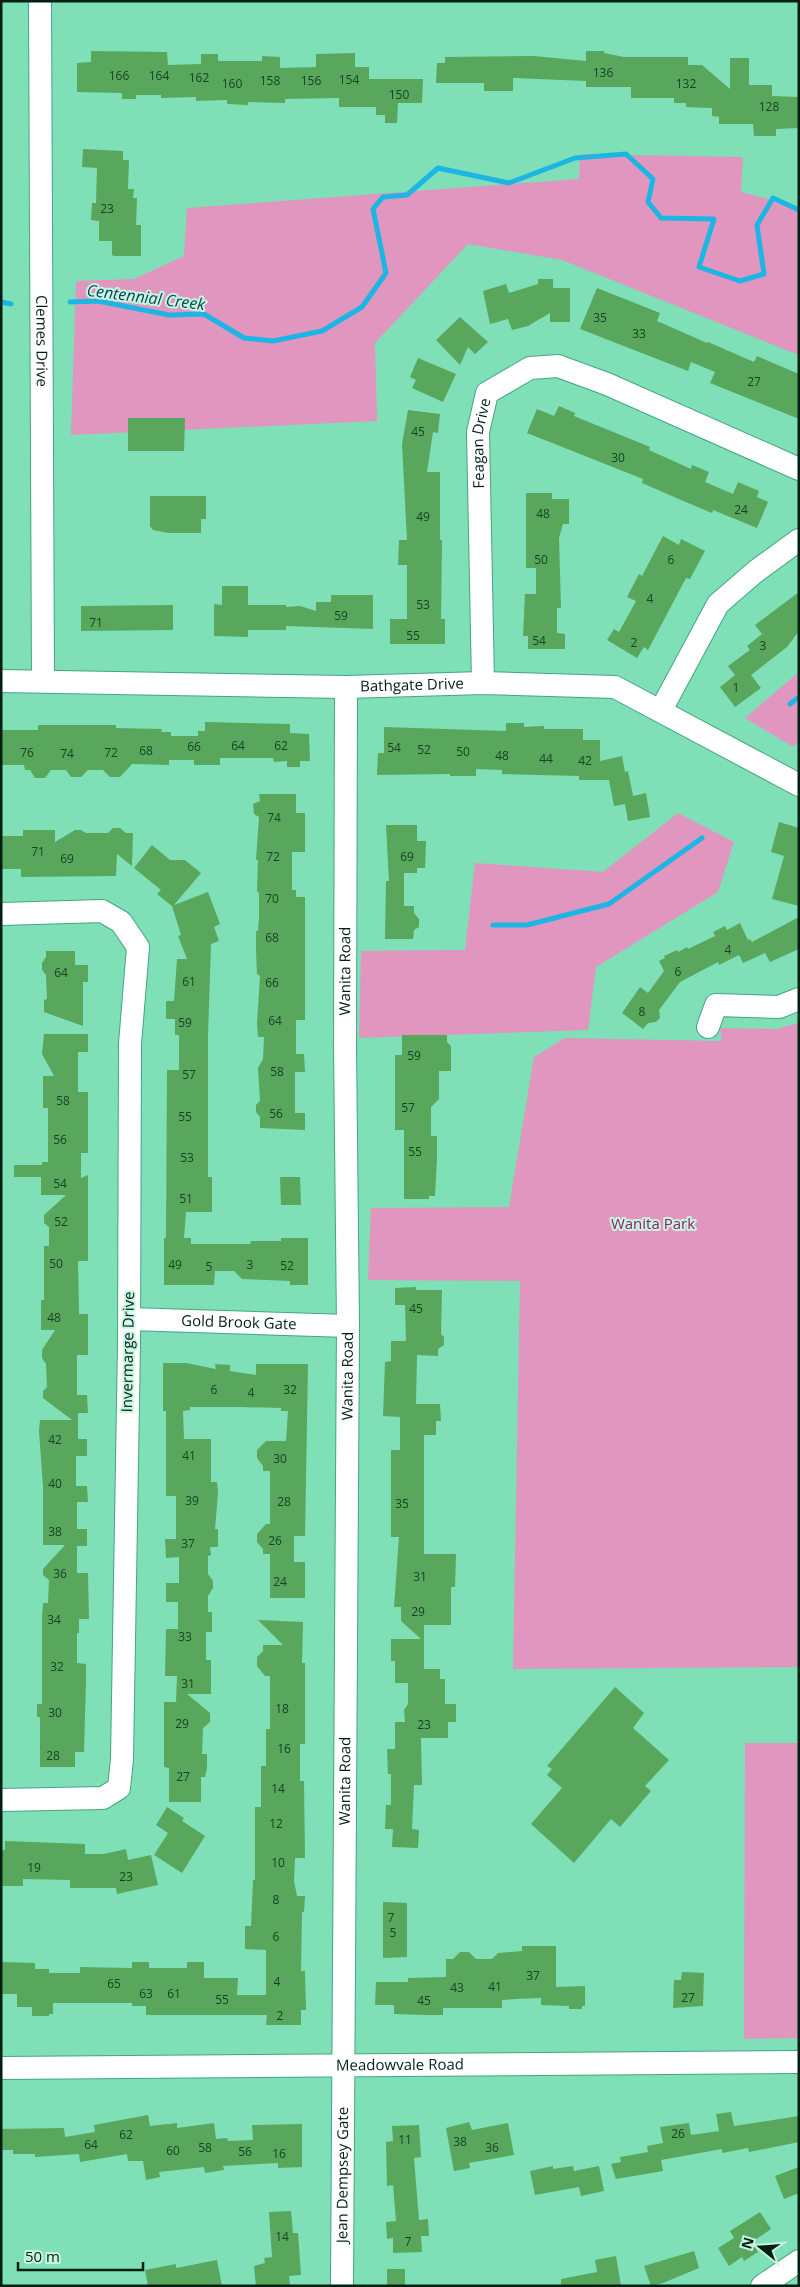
<svg xmlns="http://www.w3.org/2000/svg" width="800" height="2287" viewBox="0 0 800 2287" font-family="'Open Sans',sans-serif">
	<style>
		.green { fill: #e096bf }
		.lines { fill: none; stroke-linecap: round; stroke-linejoin: round }
		.stream { stroke: #1bb6e3; stroke-width: 5 }
		.building { fill: #58a75d }
		.minor-casing { stroke: #43a680; stroke-width: 24 }
		.minor { stroke: #fff; stroke-width: 22 }
		.labels { text-anchor: middle; stroke-width: 4; stroke-linejoin: round; paint-order: stroke }
		.number-label { font-size: 12px; fill: #174226 }
		.street-label { font-size: 15px; fill: #012014; stroke: #c8f5e0 }
		.park-label { font-size: 15px; fill: #8d1e68; stroke: #c8f5e0 }
		.water-label { font-size: 16px; font-style: italic; fill: #064456; stroke: #c8f5e0 }
	</style>
	<rect width="100%" height="100%" fill="#7fdfb7"/>
	<g class="green">
		<polygon points="580,154 743,157 741,192 799,207 799,355 562,260 468,244 375,343 377,421 71,435 76,281 134,279 184,256 187,208 579,179"/>
		<polygon points="799,672 799,740 793,747 745,718"/>
		<polygon points="678,813 734,842 718,892 596,967 588,1030 359,1038 361,951 465,950 475,863 603,872"/>
		<polygon points="799,1023 799,1667 513,1669 520,1281 368,1280 371,1208 509,1207 534,1057 565,1038 722,1041 720,1028 776,1029"/>
		<polygon points="745,1743 799,1743 799,2038 744,2039"/>
	</g>
	<g class="lines">
		<g class="stream">
			<polyline points="1,302 11,304"/>
			<polyline points="70,302 98,301 169,315 204,314 244,338 273,341 322,331 362,307 386,273 373,209 383,197 407,195 438,168 509,183 575,158 626,154 653,179 648,202 661,218 714,219 699,267 740,281 764,274 757,225 773,198 799,210"/>
			<polyline points="790,704 799,697"/>
			<polyline points="493,925 527,925 609,904 702,838"/>
		</g>
	</g>
	<g class="building">
		<polygon points="91,51 167,52 168,65 201,64 201,54 218,54 218,61 262,61 262,56 280,57 280,68 316,67 316,54 355,53 355,67 369,67 369,79 423,79 422,103 398,103 397,123 385,123 385,115 376,115 376,107 339,107 339,98 285,99 285,103 248,102 248,105 227,104 227,100 196,101 196,97 161,98 161,95 136,95 136,99 122,99 122,93 77,92 77,63 91,62"/>
		<polygon points="586,51 604,51 604,53 624,57 688,57 688,65 702,65 730,89 730,58 749,58 749,85 772,85 772,96 799,97 799,128 776,129 776,136 754,136 753,124 719,124 719,117 712,116 712,108 686,107 686,103 674,103 674,98 631,98 631,87 586,87 586,81 513,78 513,91 484,91 484,83 436,83 437,63 445,63 445,57 533,56 586,61"/>
		<polygon points="83,149 123,151 123,160 129,160 128,189 134,189 133,198 137,198 136,225 141,225 141,256 114,256 112,255 112,241 99,241 99,221 91,220 92,203 96,203 97,168 82,167"/>
		<polygon points="538,279 553,279 553,288 570,288 570,322 550,322 550,313 528,326 512,330 508,319 490,324 483,291 506,284 509,293 538,284"/>
		<polygon points="597,288 660,313 657,321 707,343 708,342 754,362 757,356 799,374 799,419 710,383 715,372 691,362 688,371 580,329"/>
		<polygon points="460,317 488,342 475,354 468,347 460,365 436,340"/>
		<polygon points="418,358 456,374 443,402 412,388 416,380 410,377"/>
		<polygon points="559,406 575,413 574,416 650,447 649,450 691,469 692,465 709,472 705,482 733,494 738,482 759,491 757,497 768,502 757,528 713,510 712,513 681,500 642,483 643,479 527,433 537,409 554,416"/>
		<polygon points="408,410 440,414 438,433 433,432 427,472 440,472 440,540 442,540 441,619 445,619 445,644 390,644 390,619 407,619 407,565 398,565 399,540 407,540 402,444"/>
		<polygon points="128,418 185,418 184,451 128,451"/>
		<polygon points="526,493 552,493 552,499 569,499 569,524 563,524 559,538 561,608 557,608 557,633 565,634 565,649 528,649 528,636 523,636 525,594 536,594 536,568 526,568"/>
		<polygon points="150,496 206,496 206,519 201,519 201,533 168,533 153,530 150,526"/>
		<polygon points="663,536 679,545 681,539 705,551 690,579 686,578 648,650 644,647 637,658 607,640 614,629 619,632 636,601 627,597 639,574 642,576"/>
		<polygon points="222,586 248,586 248,605 286,605 286,607 300,606 316,611 316,602 331,602 331,595 373,595 373,629 286,626 286,630 248,630 248,637 214,636 214,604 222,605"/>
		<polygon points="799,592 799,631 787,647 751,675 761,688 735,707 720,687 735,675 728,666 750,650 747,646 762,634 755,625"/>
		<polygon points="173,605 173,630 81,631 81,606"/>
		<polygon points="205,722 290,724 290,733 309,734 310,761 300,761 300,767 287,767 287,761 274,762 273,758 220,758 220,765 194,765 194,760 169,760 169,765 132,764 120,777 110,777 103,770 88,770 81,777 71,777 66,770 51,770 45,778 35,778 30,770 25,770 24,765 1,765 1,730 38,730 38,725 116,725 116,728 162,729 161,732 171,732 171,736 198,736 198,731 205,731"/>
		<polygon points="506,723 524,723 524,727 544,726 544,729 583,729 583,740 600,740 600,761 622,756 625,772 628,771 633,796 646,793 650,817 628,821 625,804 614,806 609,780 579,780 579,776 502,774 502,770 476,769 476,776 450,776 450,774 377,775 378,753 384,753 384,727 506,731"/>
		<polygon points="259,794 296,794 296,813 305,813 305,852 292,852 292,890 296,890 296,897 305,897 305,1020 296,1020 296,1054 304,1054 305,1072 295,1072 295,1113 305,1113 305,1130 260,1128 260,1117 256,1112 256,1105 260,1101 258,1068 263,1059 264,1037 258,1037 257,1024 260,976 257,974 256,951 256,931 258,931 259,918 259,893 257,891 258,860 256,860 259,817 254,814 253,804 260,801"/>
		<polygon points="779,822 799,828 799,906 772,899 784,856 771,852"/>
		<polygon points="386,825 417,825 417,841 426,841 425,868 417,868 417,873 404,873 404,906 414,906 414,913 419,919 419,927 414,930 413,939 385,939 386,881 389,881"/>
		<polygon points="113,828 120,828 126,833 133,833 132,866 117,854 116,876 21,877 21,869 1,869 1,836 23,836 23,830 55,830 55,842 75,830 81,830 86,833 108,833"/>
		<polygon points="152,845 170,860 185,860 201,873 174,905 208,892 220,924 214,927 219,941 211,944 208,1035 208,1177 212,1177 212,1212 186,1212 184,1238 191,1238 191,1244 250,1244 251,1241 281,1241 281,1238 308,1238 308,1285 290,1285 290,1281 242,1279 234,1271 215,1271 214,1285 164,1285 164,1238 166,1238 167,1070 179,1070 179,1035 175,1035 175,1019 166,1019 166,1001 174,1001 177,959 187,959 178,936 181,935 172,906 157,894 161,890 134,868"/>
		<polygon points="799,917 799,949 770,962 765,953 743,963 739,955 719,965 718,962 680,982 659,1010 660,1018 656,1022 648,1023 643,1029 622,1013 640,987 648,993 664,971 659,961 665,958 664,956 677,950 678,952 687,947 688,949 715,936 713,932 725,926 727,930 740,923 748,940 750,939 752,942"/>
		<polygon points="46,951 75,951 75,965 88,965 88,982 83,982 83,1026 44,1012 44,1000 47,999 46,975 42,970 42,963 46,957"/>
		<polygon points="44,1034 88,1034 88,1052 78,1052 78,1092 88,1092 88,1153 81,1153 81,1178 88,1175 88,1261 78,1261 79,1314 88,1314 88,1355 77,1355 77,1395 87,1395 88,1413 78,1413 78,1439 87,1439 87,1456 76,1456 76,1486 87,1486 88,1502 77,1502 77,1529 87,1529 87,1546 77,1546 77,1573 88,1573 89,1619 79,1619 79,1633 77,1633 77,1663 86,1664 86,1681 84,1752 75,1752 75,1767 40,1767 40,1717 37,1717 37,1704 42,1704 42,1617 43,1603 48,1603 49,1580 43,1575 43,1569 65,1545 43,1545 43,1487 39,1431 40,1420 72,1420 43,1398 43,1391 47,1387 46,1364 42,1358 42,1350 55,1330 41,1330 41,1300 44,1300 44,1246 49,1246 49,1227 44,1223 44,1215 66,1195 41,1195 41,1177 14,1177 14,1165 42,1165 42,1162 48,1162 48,1108 43,1108 43,1076 54,1076 42,1054"/>
		<polygon points="402,1035 447,1035 447,1042 451,1046 451,1071 439,1071 439,1099 431,1107 431,1136 437,1136 437,1158 435,1196 429,1196 429,1199 404,1199 404,1130 395,1130 395,1055 402,1055"/>
		<polygon points="280,1177 300,1177 301,1205 281,1205"/>
		<polygon points="416,1287 416,1290 442,1290 441,1334 444,1337 444,1345 438,1349 438,1356 417,1355 416,1404 440,1404 441,1421 436,1421 436,1435 424,1435 424,1554 456,1554 455,1587 451,1587 451,1625 424,1625 424,1669 440,1669 440,1679 445,1679 445,1704 456,1704 456,1722 448,1722 448,1738 421,1738 422,1785 414,1785 412,1829 419,1830 418,1848 392,1847 393,1829 385,1829 386,1805 391,1805 391,1774 388,1774 387,1749 395,1749 395,1722 405,1722 404,1710 408,1704 408,1683 395,1683 395,1661 391,1661 391,1639 421,1639 401,1621 401,1607 394,1607 399,1537 391,1537 391,1450 400,1450 400,1417 383,1416 385,1362 391,1361 391,1341 406,1341 405,1305 395,1305 395,1288"/>
		<polygon points="163,1363 186,1363 216,1369 215,1364 230,1365 230,1371 256,1375 256,1364 308,1364 305,1536 294,1536 294,1562 305,1562 305,1598 270,1598 270,1554 263,1554 263,1549 257,1542 257,1534 266,1524 270,1524 270,1471 263,1471 263,1466 257,1458 257,1450 266,1441 286,1441 288,1411 281,1411 281,1408 240,1407 190,1407 190,1410 183,1411 184,1439 211,1439 211,1482 217,1482 218,1493 215,1529 218,1529 218,1547 210,1547 211,1555 208,1556 208,1574 213,1581 213,1588 208,1596 208,1612 212,1612 212,1632 206,1632 206,1660 211,1660 211,1694 187,1694 210,1713 210,1722 203,1728 202,1754 207,1754 207,1768 205,1777 201,1777 201,1802 169,1802 169,1768 164,1767 164,1702 176,1702 177,1676 165,1676 166,1629 178,1629 178,1602 166,1602 166,1583 179,1583 179,1557 166,1558 165,1539 176,1539 176,1496 166,1496 166,1411 163,1411"/>
		<polygon points="258,1620 303,1622 302,1663 305,1663 305,1744 300,1744 300,1781 304,1781 305,1858 295,1858 294,1881 297,1896 305,1896 304,1912 302,1912 301,1971 305,1971 306,2010 301,2010 301,2025 266,2025 267,2015 146,2015 146,2006 132,2006 132,2003 53,2003 53,2014 49,2014 49,2016 32,2016 32,2007 17,2007 17,1994 1,1994 1,1962 35,1963 35,1969 49,1969 49,1973 80,1973 80,1967 132,1968 132,1962 149,1962 149,1968 187,1968 187,1962 204,1962 204,1978 238,1978 237,1995 266,1995 266,1950 245,1949 245,1926 251,1926 253,1880 255,1880 255,1807 261,1807 261,1766 266,1766 266,1729 270,1729 270,1676 265,1676 257,1666 257,1657 263,1651 263,1645 283,1645"/>
		<polygon points="615,1687 644,1713 633,1728 669,1760 645,1786 651,1791 620,1827 611,1819 574,1863 531,1824 562,1788 547,1775 552,1769 547,1766"/>
		<polygon points="167,1807 184,1818 182,1821 205,1836 182,1873 154,1855 168,1833 156,1825"/>
		<polygon points="5,1841 85,1844 85,1854 104,1854 126,1849 128,1860 151,1855 158,1885 117,1894 116,1888 70,1888 70,1880 23,1879 23,1886 1,1886 1,1850 5,1850"/>
		<polygon points="383,1902 407,1903 407,1957 383,1958"/>
		<polygon points="522,1946 556,1946 556,1987 585,1986 585,2006 582,2006 582,2009 569,2009 569,2006 541,2005 541,1998 516,1999 502,2000 502,2008 443,2008 443,2015 424,2015 394,2014 394,2005 375,2005 376,1982 408,1982 408,1978 446,1977 446,1959 453,1959 460,1952 469,1952 476,1959 492,1959 498,1953 522,1951"/>
		<polygon points="682,1972 704,1973 703,2006 673,2008 674,1980 681,1980"/>
		<polygon points="731,2112 734,2126 799,2116 799,2142 749,2152 748,2148 722,2153 722,2149 661,2160 663,2171 616,2179 611,2164 621,2162 620,2157 648,2152 647,2146 663,2143 660,2127 689,2123 691,2135 719,2131 716,2114"/>
		<polygon points="148,2115 150,2126 177,2123 177,2128 214,2123 216,2139 227,2138 228,2141 253,2140 252,2125 302,2124 302,2167 278,2168 278,2163 223,2166 224,2170 205,2173 204,2167 159,2172 160,2177 146,2180 143,2161 128,2161 127,2154 80,2162 79,2154 35,2157 35,2154 13,2154 13,2150 1,2150 1,2129 64,2128 65,2137 95,2132 94,2125"/>
		<polygon points="469,2122 472,2130 508,2123 514,2155 469,2163 470,2168 454,2171 446,2128"/>
		<polygon points="419,2125 421,2157 414,2158 419,2220 428,2219 429,2236 421,2236 422,2252 393,2253 393,2238 387,2239 386,2222 396,2221 393,2185 387,2186 386,2142 393,2141 392,2126"/>
		<polygon points="553,2166 553,2169 573,2166 574,2171 599,2166 604,2191 581,2196 579,2187 535,2195 530,2171"/>
		<polygon points="799,2167 799,2193 784,2199 775,2176"/>
		<polygon points="291,2211 293,2233 298,2233 301,2275 289,2276 290,2286 256,2286 254,2266 265,2263 264,2258 272,2257 269,2212"/>
		<polygon points="760,2212 771,2229 752,2242 758,2252 744,2261 742,2257 729,2266 718,2248 734,2238 730,2231"/>
		<polygon points="694,2251 699,2268 663,2283 651,2286 644,2266"/>
		<polygon points="616,2256 621,2286 561,2286 561,2279 597,2272 595,2260"/>
		<polygon points="217,2260 222,2286 148,2286 145,2270 176,2264 176,2268"/>
		<rect x="387" y="2269" width="18" height="17"/>
	</g>
	<g class="lines">
		<g class="minor-casing">
			<g id="minor">
				<path id="s1" d="M 40,1 L 43,681"/>
				<path id="s2" d="M 1,681 L 346,687 L 483,683 L 615,687 L 799,785"/>
				<path id="s3" d="M 483,683 L 478,432 L 487,393 L 530,368 L 558,366 L 607,384 L 799,469"/>
				<polyline points="661,710 718,604 755,572 799,540"/>
				<polyline points="1,914 102,911 121,922 138,947 130,1044 129,1343 122,1759 119,1788 103,1798 1,1800"/>
				<polyline points="708,1027 716,1005 779,1007 799,999"/>
				<path id="s4" d="M 129,1319 L 348,1326"/>
				<path id="s5" d="M 1,2068 L 799,2062"/>
				<path id="s6" d="M 342,2286 L 348,1326 L 345,1046 L 346,687"/>
				<polyline points="762,2286 799,2261"/>
			</g>
		</g>
		<use href="#minor" class="minor"/>
	</g>
	<g class="labels">
		<g class="number-label">
			<text x="603" y="77">136</text>
			<text x="119" y="80">166</text>
			<text x="159" y="80">164</text>
			<text x="199" y="82">162</text>
			<text x="349" y="84">154</text>
			<text x="270" y="85">158</text>
			<text x="311" y="85">156</text>
			<text x="232" y="88">160</text>
			<text x="686" y="88">132</text>
			<text x="399" y="99">150</text>
			<text x="769" y="111">128</text>
			<text x="107" y="213">23</text>
			<text x="600" y="322">35</text>
			<text x="639" y="338">33</text>
			<text x="754" y="386">27</text>
			<text x="418" y="436">45</text>
			<text x="618" y="462">30</text>
			<text x="741" y="514">24</text>
			<text x="543" y="518">48</text>
			<text x="423" y="521">49</text>
			<text x="541" y="564">50</text>
			<text x="671" y="564">6</text>
			<text x="650" y="603">4</text>
			<text x="423" y="609">53</text>
			<text x="341" y="620">59</text>
			<text x="96" y="627">71</text>
			<text x="413" y="640">55</text>
			<text x="539" y="645">54</text>
			<text x="634" y="647">2</text>
			<text x="763" y="650">3</text>
			<text x="736" y="692">1</text>
			<text x="238" y="750">64</text>
			<text x="281" y="750">62</text>
			<text x="194" y="751">66</text>
			<text x="394" y="752">54</text>
			<text x="424" y="754">52</text>
			<text x="146" y="755">68</text>
			<text x="463" y="756">50</text>
			<text x="27" y="757">76</text>
			<text x="111" y="757">72</text>
			<text x="67" y="758">74</text>
			<text x="502" y="760">48</text>
			<text x="546" y="763">44</text>
			<text x="585" y="765">42</text>
			<text x="274" y="822">74</text>
			<text x="38" y="856">71</text>
			<text x="273" y="861">72</text>
			<text x="407" y="861">69</text>
			<text x="67" y="863">69</text>
			<text x="272" y="903">70</text>
			<text x="272" y="942">68</text>
			<text x="728" y="954">4</text>
			<text x="678" y="976">6</text>
			<text x="61" y="977">64</text>
			<text x="189" y="986">61</text>
			<text x="272" y="987">66</text>
			<text x="642" y="1016">8</text>
			<text x="275" y="1025">64</text>
			<text x="185" y="1027">59</text>
			<text x="414" y="1060">59</text>
			<text x="277" y="1076">58</text>
			<text x="189" y="1079">57</text>
			<text x="63" y="1105">58</text>
			<text x="408" y="1112">57</text>
			<text x="276" y="1118">56</text>
			<text x="185" y="1121">55</text>
			<text x="60" y="1144">56</text>
			<text x="415" y="1156">55</text>
			<text x="187" y="1162">53</text>
			<text x="60" y="1188">54</text>
			<text x="186" y="1203">51</text>
			<text x="61" y="1226">52</text>
			<text x="56" y="1268">50</text>
			<text x="175" y="1269">49</text>
			<text x="250" y="1269">3</text>
			<text x="287" y="1270">52</text>
			<text x="209" y="1271">5</text>
			<text x="416" y="1313">45</text>
			<text x="54" y="1322">48</text>
			<text x="214" y="1394">6</text>
			<text x="290" y="1394">32</text>
			<text x="251" y="1397">4</text>
			<text x="55" y="1444">42</text>
			<text x="189" y="1460">41</text>
			<text x="280" y="1463">30</text>
			<text x="55" y="1488">40</text>
			<text x="192" y="1505">39</text>
			<text x="284" y="1506">28</text>
			<text x="402" y="1508">35</text>
			<text x="55" y="1536">38</text>
			<text x="275" y="1545">26</text>
			<text x="188" y="1548">37</text>
			<text x="60" y="1578">36</text>
			<text x="420" y="1581">31</text>
			<text x="280" y="1586">24</text>
			<text x="418" y="1616">29</text>
			<text x="54" y="1624">34</text>
			<text x="185" y="1641">33</text>
			<text x="57" y="1671">32</text>
			<text x="188" y="1688">31</text>
			<text x="282" y="1713">18</text>
			<text x="55" y="1717">30</text>
			<text x="182" y="1728">29</text>
			<text x="424" y="1729">23</text>
			<text x="284" y="1753">16</text>
			<text x="53" y="1760">28</text>
			<text x="183" y="1781">27</text>
			<text x="278" y="1793">14</text>
			<text x="276" y="1828">12</text>
			<text x="278" y="1867">10</text>
			<text x="34" y="1872">19</text>
			<text x="126" y="1881">23</text>
			<text x="276" y="1904">8</text>
			<text x="391" y="1922">7</text>
			<text x="393" y="1937">5</text>
			<text x="276" y="1941">6</text>
			<text x="533" y="1980">37</text>
			<text x="277" y="1986">4</text>
			<text x="114" y="1988">65</text>
			<text x="495" y="1991">41</text>
			<text x="457" y="1992">43</text>
			<text x="146" y="1998">63</text>
			<text x="174" y="1998">61</text>
			<text x="688" y="2002">27</text>
			<text x="222" y="2004">55</text>
			<text x="424" y="2005">45</text>
			<text x="280" y="2020">2</text>
			<text x="678" y="2138">26</text>
			<text x="126" y="2139">62</text>
			<text x="405" y="2144">11</text>
			<text x="460" y="2146">38</text>
			<text x="91" y="2149">64</text>
			<text x="205" y="2152">58</text>
			<text x="492" y="2152">36</text>
			<text x="173" y="2155">60</text>
			<text x="245" y="2156">56</text>
			<text x="279" y="2158">16</text>
			<text x="282" y="2241">14</text>
			<text x="408" y="2246">7</text>
		</g>
		<g class="street-label">
			<text dy="5" stroke="none"><textPath href="#s1" startOffset="340">Clemes Drive</textPath></text>
			<text dy="5" stroke="none"><textPath href="#s3" startOffset="240">Feagan Drive</textPath></text>
			<text dy="5" stroke="none"><textPath href="#s2" startOffset="411">Bathgate Drive</textPath></text>
			<text dy="5" stroke="none"><textPath href="#s6" startOffset="1315">Wanita Road</textPath></text>
			<text dy="5" stroke="none"><textPath href="#s4" startOffset="110">Gold Brook Gate</textPath></text>
			<text transform="translate(128 1352) rotate(-89)" y="5">Invermarge Drive</text>
			<text dy="5" stroke="none"><textPath href="#s6" startOffset="910">Wanita Road</textPath></text>
			<text dy="5" stroke="none"><textPath href="#s6" startOffset="505">Wanita Road</textPath></text>
			<text dy="5" stroke="none"><textPath href="#s5" startOffset="399">Meadowvale Road</textPath></text>
			<text dy="5" stroke="none"><textPath href="#s6" startOffset="111">Jean Dempsey Gate</textPath></text>
		</g>
		<g class="park-label">
			<text x="653" y="1229">Wanita Park</text>
		</g>
		<g class="water-label">
			<text transform="translate(146 297) rotate(7)" y="6">Centennial Creek</text>
		</g>
	</g>
	<rect width="800" height="2287" fill="none" stroke="#012014" stroke-width="5"/>
	<g transform="translate(760 2247) rotate(287)" stroke="#c8f5e0" stroke-width="4" paint-order="stroke">
	<path d="M0-4L9 19L0 12L-9 19Z" fill="#012014"/>
	<text y="-8" font-size="14" font-weight="bold" text-anchor="middle" fill="#012014">N</text>
	</g>
	<path d="M18 2262v8h125v-8" fill="none" stroke="#012014" stroke-width="2.5"/>
	<text x="25" y="2262" font-size="15" fill="#012014" stroke="#c8f5e0" stroke-width="4" paint-order="stroke">50 m</text>
</svg>
